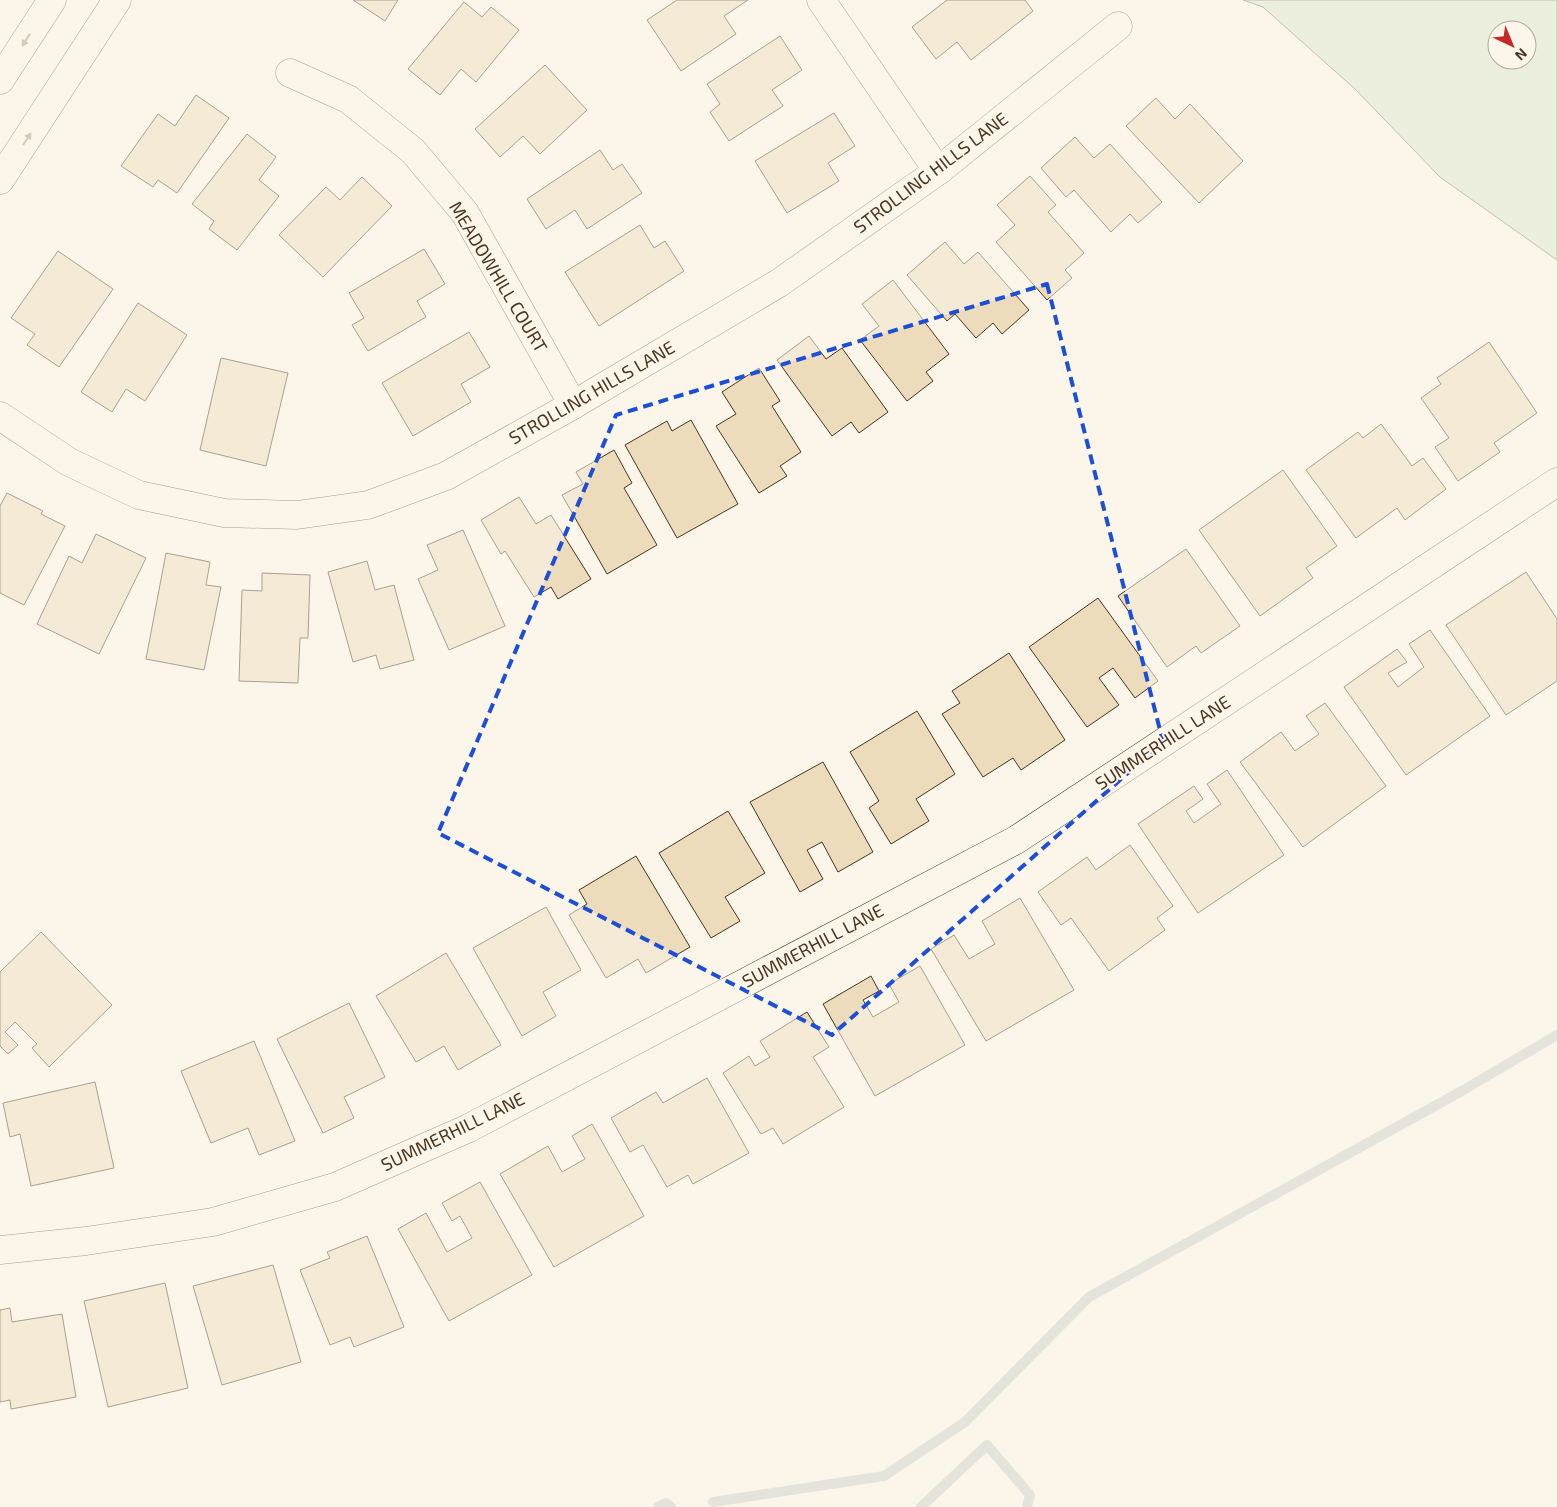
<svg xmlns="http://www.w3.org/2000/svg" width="1557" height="1507" viewBox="0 0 1557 1507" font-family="'Exo 2',sans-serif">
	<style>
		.green { fill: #dce7d0; stroke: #887966; fill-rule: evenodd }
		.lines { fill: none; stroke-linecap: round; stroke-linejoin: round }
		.stream { stroke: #c9cecd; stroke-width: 10 }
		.building { fill: #ecdcbc; stroke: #4a3520 }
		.minor-casing { stroke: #4a3520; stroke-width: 29 }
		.minor { stroke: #fbf6e9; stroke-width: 28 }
		.oneway { fill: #a29684 }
		.marked { fill: none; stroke: #1d4ed8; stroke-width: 4; stroke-dasharray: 10 6; stroke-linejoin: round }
		.labels { text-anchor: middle; stroke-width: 4; stroke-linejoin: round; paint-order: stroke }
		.street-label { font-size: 18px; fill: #4a3520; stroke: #fbf6e9 }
	</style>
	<rect width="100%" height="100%" fill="#fbf6e9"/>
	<path class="green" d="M 1243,0 L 1557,0 L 1557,260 L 1440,177 L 1355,89 L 1263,7 ZM 1497,30 L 1527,30 L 1527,60 L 1497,60 Z"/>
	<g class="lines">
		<g class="stream">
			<polyline points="713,1502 884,1476 965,1422 1089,1297 1460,1092 1557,1035"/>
			<polyline points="658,1507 666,1503 671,1507"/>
			<polyline points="921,1507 987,1445 1030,1495 1027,1507"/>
		</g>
	</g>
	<g class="building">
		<polygon points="353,0 398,0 385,21"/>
		<polygon points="677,0 748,0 724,16 736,34 681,71 647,20"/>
		<polygon points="947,0 1025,0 1033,11 971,60 957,42 936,59 912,27"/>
		<polygon points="464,2 482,17 491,7 519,30 476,82 461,69 440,95 408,69"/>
		<polygon points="780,36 802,70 772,90 783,106 729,141 710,112 720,104 707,84"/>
		<polygon points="545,65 587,110 540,154 523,136 500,157 475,129"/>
		<polygon points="196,95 229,118 177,193 158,180 153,187 121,166 158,114 175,126"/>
		<polygon points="1156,98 1175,119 1190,104 1243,161 1199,203 1126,126"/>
		<polygon points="834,113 855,146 828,163 839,181 787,213 755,161"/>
		<polygon points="247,134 276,157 259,180 279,196 237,250 209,229 214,221 192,204"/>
		<polygon points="1075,137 1094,158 1110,144 1162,202 1138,223 1130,214 1111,232 1074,190 1066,197 1041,168"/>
		<polygon points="600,150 613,170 622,164 642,193 587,229 575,210 546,229 527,199"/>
		<polygon points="1030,176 1056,205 1048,212 1084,253 1065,270 1072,278 1047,300 996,242 1015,225 997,205"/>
		<polygon points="362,177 392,206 323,277 279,235 326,187 340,200"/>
		<polygon points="640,225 654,248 665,241 684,271 599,326 565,272"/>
		<polygon points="945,242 964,264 978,252 1029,310 1002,334 993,323 976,338 955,314 947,321 907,275"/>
		<polygon points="424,249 445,284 417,301 426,317 368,351 352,325 364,318 349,293"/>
		<polygon points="58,251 113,289 59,367 27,345 35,334 11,318"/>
		<polygon points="893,280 949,354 926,372 933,381 907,401 860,340 879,326 862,304"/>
		<polygon points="138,303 187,335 145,401 126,389 112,412 81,392"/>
		<polygon points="469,332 490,367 461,384 471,402 413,436 382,383"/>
		<polygon points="809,336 826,359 842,348 888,412 859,433 851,422 832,436 777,360"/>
		<polygon points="1489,342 1537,413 1494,443 1500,452 1458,481 1435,447 1449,438 1421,398 1441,384 1437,378"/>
		<polygon points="221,358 288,373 266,466 200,450"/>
		<polygon points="759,368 780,401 772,406 801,452 780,466 787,476 759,493 716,426 736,414 722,392"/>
		<polygon points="691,420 738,504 677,538 625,445 667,421 672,431"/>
		<polygon points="1381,424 1412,466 1423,458 1446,489 1405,520 1397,508 1356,538 1306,470 1358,432 1363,438"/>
		<polygon points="614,450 632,483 624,488 657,545 607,574 562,495 583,484 576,472"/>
		<polygon points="1283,470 1337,546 1306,568 1313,578 1260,616 1199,530"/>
		<polygon points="7,493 43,511 41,514 65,526 24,605 0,593 0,506"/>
		<polygon points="519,497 536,524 551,515 591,579 558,599 551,587 534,597 505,551 501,554 481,520"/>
		<polygon points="463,530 505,626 449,650 418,579 438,570 427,545"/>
		<polygon points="96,534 146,558 99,654 37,624 69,556 82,563"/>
		<polygon points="1186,549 1240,626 1201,653 1196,646 1167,667 1118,596"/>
		<polygon points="166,553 210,562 206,585 221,587 204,670 146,659"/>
		<polygon points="367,561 375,590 394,585 414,660 380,669 376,655 353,662 328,572"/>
		<polygon points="1526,572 1557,619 1557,681 1506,715 1446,625"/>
		<polygon points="262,573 310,575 308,638 300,638 298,683 239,681 242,590 262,591"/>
		<polygon points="1098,598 1158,681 1135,698 1113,668 1099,678 1119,705 1087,727 1029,647"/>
		<polygon points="1430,630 1490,716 1406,775 1344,687 1397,649 1407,662 1388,673 1398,687 1424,667 1409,644"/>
		<polygon points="1009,653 1065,740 1021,770 1013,758 983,777 942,714 960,703 952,691"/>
		<polygon points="1325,703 1386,786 1303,847 1240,762 1281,732 1295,751 1319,734 1306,716"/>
		<polygon points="917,711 955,774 916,799 929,821 891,844 869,808 879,801 850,752"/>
		<polygon points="823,762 873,852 838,872 822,842 807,850 823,879 800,892 750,802"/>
		<polygon points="1227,770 1284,855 1198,913 1138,824 1194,786 1203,799 1186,811 1194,823 1221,804 1207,784"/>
		<polygon points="728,811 765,873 725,897 740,921 711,938 659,853"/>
		<polygon points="1130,845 1173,906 1157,918 1165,930 1109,971 1071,918 1061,925 1038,892 1087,857 1096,870"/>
		<polygon points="636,856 690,947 646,973 638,959 606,978 569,915 587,904 579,890"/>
		<polygon points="1020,898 1074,990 986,1041 931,949 954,935 969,959 995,944 982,921"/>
		<polygon points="546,907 581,970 543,992 556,1016 522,1036 473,948"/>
		<polygon points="41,932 112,1005 49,1067 32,1048 37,1044 15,1022 5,1032 18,1045 8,1054 0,1046 0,972"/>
		<polygon points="446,953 501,1045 458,1070 444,1046 416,1062 376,996"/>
		<polygon points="920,966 965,1045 875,1096 823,1004 871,976 879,991 863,1000 873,1017 899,1002 889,984"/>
		<polygon points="349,1003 385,1077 344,1097 354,1118 323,1133 277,1039"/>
		<polygon points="807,1012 829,1047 813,1057 844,1107 783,1144 773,1128 761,1134 723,1073 749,1056 755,1066 770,1057 760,1041"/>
		<polygon points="254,1041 295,1141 259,1155 248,1128 211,1143 181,1071"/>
		<polygon points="707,1078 749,1153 693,1184 688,1175 667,1187 643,1145 630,1152 611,1118 656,1092 663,1103"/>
		<polygon points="95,1082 114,1168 31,1186 20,1134 10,1137 3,1103"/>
		<polygon points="592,1124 644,1216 554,1267 500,1174 548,1146 562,1172 585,1159 572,1136"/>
		<polygon points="480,1182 532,1275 449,1321 398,1229 426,1213 447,1252 472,1238 460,1216 452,1221 442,1203"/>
		<polygon points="367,1236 404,1327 354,1347 350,1337 330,1345 300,1270 330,1258 327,1252"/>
		<polygon points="273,1265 301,1362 222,1385 193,1286"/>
		<polygon points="165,1283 188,1388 108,1407 84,1301"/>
		<polygon points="10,1308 12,1322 62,1314 76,1397 11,1409 10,1400 0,1402 0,1310"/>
	</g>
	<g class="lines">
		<g class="minor-casing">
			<g id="minor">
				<polyline points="821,0 938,171"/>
				<polyline points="290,73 348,99 413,151 465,213 573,405"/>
				<polyline points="0,80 52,0"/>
				<polyline points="0,180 117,0"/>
				<polyline points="0,416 69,462 139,495 224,513 297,515 368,505 446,476 573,405 779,283 938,171 1118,26"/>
				<polyline points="0,1250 86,1241 213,1222 335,1187 469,1128 1016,840 1557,482"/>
			</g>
		</g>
		<use href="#minor" class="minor"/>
	</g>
	<defs><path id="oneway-solid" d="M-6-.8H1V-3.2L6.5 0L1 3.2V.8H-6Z" transform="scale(1.25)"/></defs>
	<g class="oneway">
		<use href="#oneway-solid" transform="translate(26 40) rotate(123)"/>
		<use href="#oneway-solid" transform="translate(27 139) rotate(-57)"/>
	</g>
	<path d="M0 0H1557V1507H0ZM 1047,284 L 1163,742 L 832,1035 L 438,833 L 616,415 Z" fill="#fbf6e9" fill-opacity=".55" fill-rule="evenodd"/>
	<path class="marked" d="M 1047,284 L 1163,742 L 832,1035 L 438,833 L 616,415 Z"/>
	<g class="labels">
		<g class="street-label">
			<text transform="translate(931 173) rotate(-37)" y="6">STROLLING HILLS LANE</text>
			<text transform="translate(498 277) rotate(59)" y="6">MEADOWHILL COURT</text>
			<text transform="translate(592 393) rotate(-30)" y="6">STROLLING HILLS LANE</text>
			<text transform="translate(1163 743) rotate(-33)" y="6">SUMMERHILL LANE</text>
			<text transform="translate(813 946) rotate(-28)" y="6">SUMMERHILL LANE</text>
			<text transform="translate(453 1132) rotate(-26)" y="6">SUMMERHILL LANE</text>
		</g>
	</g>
	<g transform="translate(1512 45) rotate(136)"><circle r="24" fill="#fbf6e9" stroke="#b4a999"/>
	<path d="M0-4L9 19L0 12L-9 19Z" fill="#c62828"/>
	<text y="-8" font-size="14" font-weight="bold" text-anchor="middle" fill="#4a3520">N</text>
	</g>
</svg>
